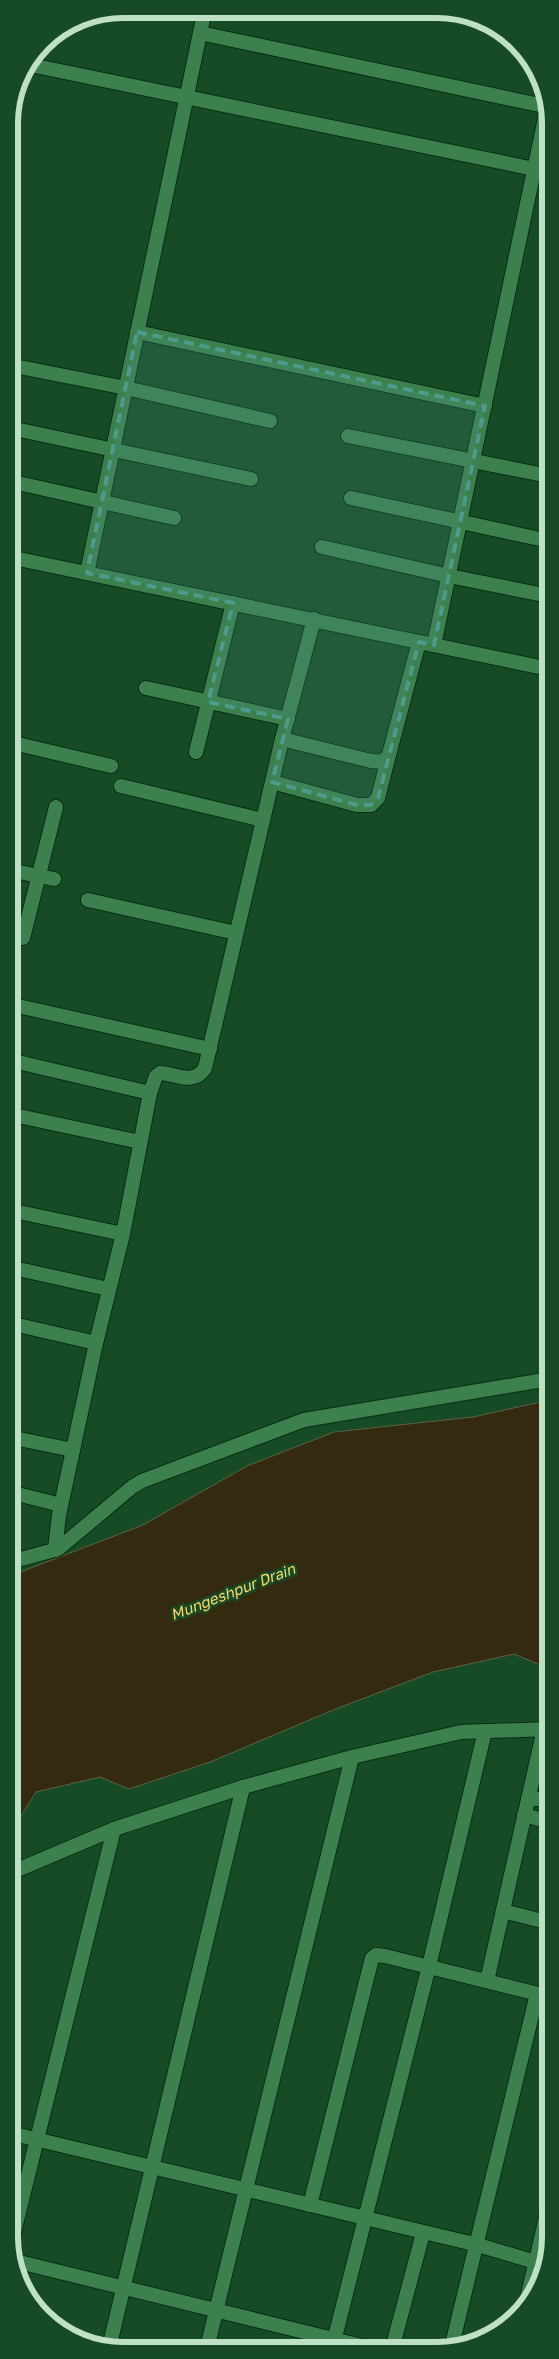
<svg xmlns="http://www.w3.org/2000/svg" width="559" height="2359" viewBox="0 0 559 2359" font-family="'Golos Text',sans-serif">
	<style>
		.water { fill: #332a10; stroke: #5d6146 }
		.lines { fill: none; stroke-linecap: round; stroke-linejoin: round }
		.minor-casing { stroke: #092e14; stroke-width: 16 }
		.tertiary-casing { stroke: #092e14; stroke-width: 16 }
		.minor { stroke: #3c804d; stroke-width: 14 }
		.tertiary { stroke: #3c804d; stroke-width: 14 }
		.marked { fill: #4c9b8c; fill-opacity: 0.2; stroke: #4c9b8c; stroke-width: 4; stroke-dasharray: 10 6; stroke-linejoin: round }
		.labels { text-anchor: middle; stroke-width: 5; stroke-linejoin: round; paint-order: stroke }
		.water-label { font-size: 15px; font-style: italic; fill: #ffd769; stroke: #174b26 }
		.rim { fill: none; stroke: #bee0c4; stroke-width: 6 }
	</style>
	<rect width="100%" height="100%" fill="#174b26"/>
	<polygon class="water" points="550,1400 550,1669 514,1654 433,1672 338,1708 210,1762 129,1789 100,1777 36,1792 18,1821 10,1826 10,1576 143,1525 247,1466 334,1432 473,1417"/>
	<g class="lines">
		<g class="minor-casing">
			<g id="minor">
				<polyline points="200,33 549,107"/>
				<polyline points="26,64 549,172"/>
				<polyline points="137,332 485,406"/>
				<polyline points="9,365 126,388 270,421"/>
				<polyline points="15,429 251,479"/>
				<polyline points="348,436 549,476"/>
				<polyline points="9,481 174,518"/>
				<polyline points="351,498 549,541"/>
				<polyline points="322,547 449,576 549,596"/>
				<polyline points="9,557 549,669"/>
				<polyline points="87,573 205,9"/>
				<polyline points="434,645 548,104"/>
				<polyline points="146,688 288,719"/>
				<path d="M 282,739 L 371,761 C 380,762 384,762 389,755 L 419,642"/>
				<polyline points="9,742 111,766"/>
				<polyline points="196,752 233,603"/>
				<polyline points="272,782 357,805 371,805 378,798 389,755"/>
				<polyline points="121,786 263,820"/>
				<polyline points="9,870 54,879"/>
				<polyline points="88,900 236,933"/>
				<polyline points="23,938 56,807"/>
				<polyline points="9,1004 210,1049"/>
				<polyline points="9,1060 150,1093"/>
				<polyline points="9,1114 140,1142"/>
				<polyline points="9,1210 123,1234"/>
				<polyline points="9,1267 108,1289"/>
				<polyline points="9,1323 96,1343"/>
				<polyline points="9,1437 73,1450"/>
				<polyline points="9,1492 61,1505"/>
				<path d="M 55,1550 L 59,1515 L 96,1343 L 123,1234 L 150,1093 L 156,1076 L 160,1073 C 178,1074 193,1086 205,1068 L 282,739 L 314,619"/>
				<polyline points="528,1799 550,1799"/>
				<polyline points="524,1815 550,1822"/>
				<polyline points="503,1911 550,1923"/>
				<polyline points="487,1981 544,1729"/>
				<polyline points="10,2133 478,2245 542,2264"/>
				<polyline points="310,2205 372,1958 376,1955 385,1956 550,1997"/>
				<polyline points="10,2248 114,1829"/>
				<polyline points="15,2261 374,2349"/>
				<polyline points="527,2299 550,2200"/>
				<polyline points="109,2348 243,1787"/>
				<polyline points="207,2348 352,1757"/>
				<polyline points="332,2349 429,1966 485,1731"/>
				<polyline points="392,2349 423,2233"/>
				<polyline points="451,2349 537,1994"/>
			</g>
		</g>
		<g class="tertiary-casing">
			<g id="tertiary">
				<polyline points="10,1562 58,1549 132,1487 142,1481 304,1420 550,1379"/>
				<polyline points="10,1873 114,1829 243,1787 352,1757 461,1732 550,1729"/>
			</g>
		</g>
		<use href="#minor" class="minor"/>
		<use href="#tertiary" class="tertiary"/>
	</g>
	<path class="marked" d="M 137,332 L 485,406 L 434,645 L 419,642 L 378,798 L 371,805 L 357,805 L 272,782 L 288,719 L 208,702 L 233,603 L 87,573 Z"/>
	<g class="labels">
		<g class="water-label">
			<text transform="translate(233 1592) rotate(-21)" y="5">Mungeshpur Drain</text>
		</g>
	</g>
	<path d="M0 0H559V2359H0ZM123 18H437A105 105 0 0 1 542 123V2237A105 105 0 0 1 437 2342H123A105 105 0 0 1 18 2237V123A105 105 0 0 1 123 18Z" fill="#174b26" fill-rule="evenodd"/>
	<path class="rim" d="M123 18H437A105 105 0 0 1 542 123V2237A105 105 0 0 1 437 2342H123A105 105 0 0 1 18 2237V123A105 105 0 0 1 123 18Z"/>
</svg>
